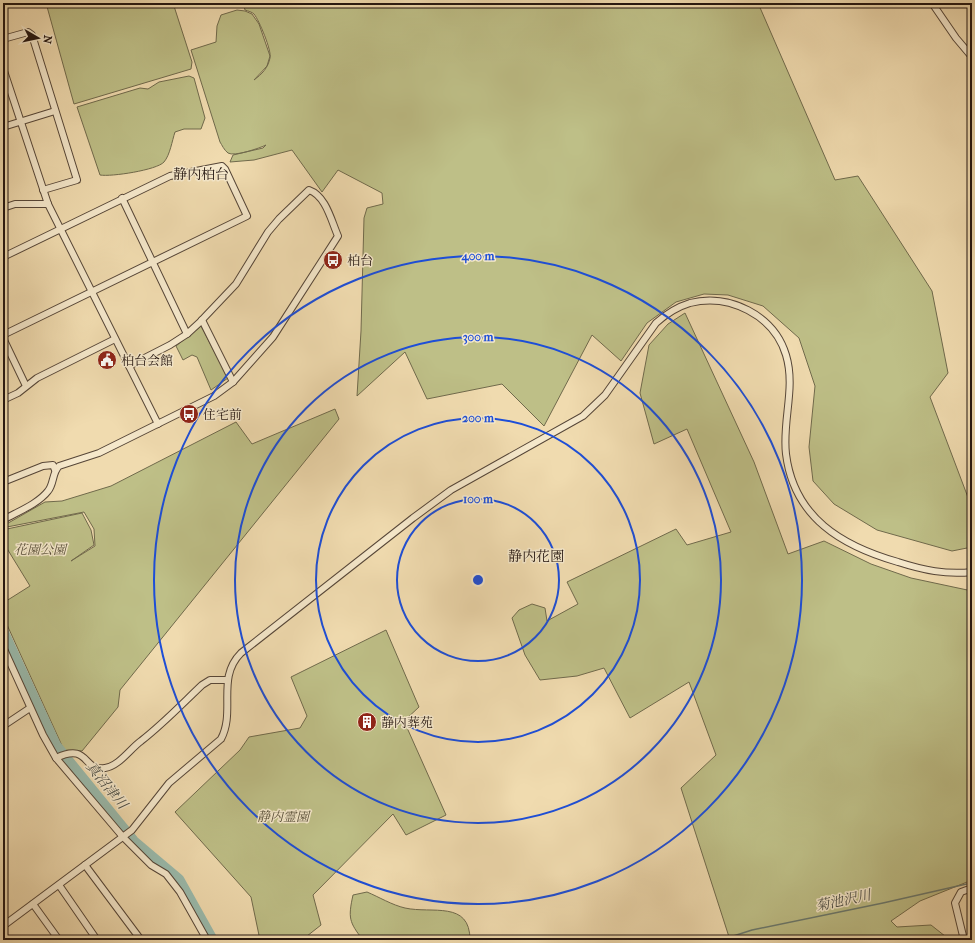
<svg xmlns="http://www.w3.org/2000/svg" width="975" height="943" viewBox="0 0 975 943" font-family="'IM FELL French Canon','Noto Serif JP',serif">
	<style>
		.green { fill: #bebf87; stroke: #706a4c }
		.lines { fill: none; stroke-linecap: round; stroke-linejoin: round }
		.stream { stroke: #6a796e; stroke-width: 1.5 }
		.river { stroke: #9abbad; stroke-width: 10 }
		.minor-casing { stroke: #564638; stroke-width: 8 }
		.minor { stroke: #f5e8cb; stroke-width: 6 }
		.ring { fill: none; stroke: #1d4ed8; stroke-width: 2 }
		.labels { text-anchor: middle; stroke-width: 3; stroke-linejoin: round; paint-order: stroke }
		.poi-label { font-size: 13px; fill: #231510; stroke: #f5e8cb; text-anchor: start }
		.park-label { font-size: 13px; font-style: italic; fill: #59503a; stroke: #f5e8cb }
		.neighbourhood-label { font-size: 14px; fill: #231510; stroke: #f5e8cb }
		.water-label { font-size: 14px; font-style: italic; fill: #4d4f47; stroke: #f5e8cb }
		.centre { fill: #1d4ed8; stroke: #f5e8cb; stroke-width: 2 }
		.ring-label { font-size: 12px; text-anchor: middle; font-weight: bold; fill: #1d4ed8; stroke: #f5e8cb; stroke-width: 3; stroke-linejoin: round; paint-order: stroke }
	</style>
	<rect width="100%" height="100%" fill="#f0dbaf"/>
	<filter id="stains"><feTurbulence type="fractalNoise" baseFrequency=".005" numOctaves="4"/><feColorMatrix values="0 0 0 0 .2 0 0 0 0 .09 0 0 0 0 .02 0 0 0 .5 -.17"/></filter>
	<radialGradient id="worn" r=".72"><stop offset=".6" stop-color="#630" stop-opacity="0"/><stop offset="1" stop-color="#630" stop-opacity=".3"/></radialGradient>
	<g class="green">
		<polygon points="46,3 173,3 192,62 191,69 74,104"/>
		<path d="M 243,3 L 758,3 L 835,180 L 858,176 L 932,291 L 948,373 L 930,397 L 972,508 L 972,547 L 952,551 L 877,530 L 834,504 L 813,481 L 809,447 L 815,386 L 799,338 L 763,306 L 728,295 L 704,294 L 676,302 L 647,323 L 621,361 L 592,335 L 544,426 L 502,384 L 427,399 L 405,352 L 357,396 L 361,331 L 364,218 L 367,208 L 383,204 L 382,193 L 338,170 L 322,192 L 292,150 L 254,160 L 230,162 L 233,155 L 263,148 L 266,145 C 260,148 234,157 228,153 C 224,150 222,145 220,142 L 191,50 L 216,42 L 217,26 L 221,15 L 237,10 L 245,11 L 252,14 L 259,24 L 270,56 L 267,66 L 254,80 C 262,74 268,68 270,58 C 272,51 259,20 254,14 C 252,12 248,11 245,10 Z"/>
		<path d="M 189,76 L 194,78 L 205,118 L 201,129 L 184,129 L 175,132 C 172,141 170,155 164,162 C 157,170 111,177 100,175 L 77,107 L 140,88 L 148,89 L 159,82 Z"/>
		<polygon points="685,313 754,462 788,554 824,541 871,564 911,578 972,591 972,880 920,901 891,921 897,927 931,925 950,940 730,940 681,788 716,755 689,682 630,718 604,668 577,676 540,680 525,655 512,618 519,610 532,604 545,608 547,621 578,604 567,582 676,529 687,545 731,532 687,429 654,444 640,393 649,345 668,324"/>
		<polygon points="201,326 228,378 211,390 197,357 192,355 183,360 176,346"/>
		<polygon points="335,409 339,419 120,690 118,707 82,751 64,750 3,616 3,603 30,586 3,542 3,532 7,529 82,513 91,530 94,545 71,561 95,546 94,529 84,512 7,527 3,530 3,526 45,502 62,501 111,486 236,422 252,444"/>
		<polygon points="386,630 419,707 404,721 446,815 406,835 393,814 313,895 321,925 302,940 260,940 251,897 175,812 240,750 249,737 300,728 307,716 291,677"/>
		<path d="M 367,892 C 379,897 392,905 405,908 C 432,914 470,900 470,940 L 363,940 C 349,922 348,918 353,895 Z"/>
	</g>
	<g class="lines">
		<polyline class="stream" points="721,940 752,930 883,903 971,883"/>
		<polyline class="river" points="3,630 56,745 134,841 179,879 213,940"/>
		<g class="minor-casing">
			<g id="minor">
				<polyline points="932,3 956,38 972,57"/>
				<polyline points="3,39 28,32 32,35 77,180 43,190"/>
				<polyline points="3,68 48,204 158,424"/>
				<polyline points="3,127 55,111"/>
				<polyline points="122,198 187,334"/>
				<polyline points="3,208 15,204 48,204"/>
				<polyline points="3,257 170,176 222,166 225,169 247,216 3,335"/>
				<polyline points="202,320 233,382"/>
				<polyline points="3,338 26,386"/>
				<polyline points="3,400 18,393 37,378 115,339"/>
				<polyline points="3,482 43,466 53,465 55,470"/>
				<path d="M 3,520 C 17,512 38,504 48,491 C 54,484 52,473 59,466 L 99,453 L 214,396 L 233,382 L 273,337 L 338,236 C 331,220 326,196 309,190 L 279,219 L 268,232 L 236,284 L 199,323 L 187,334 L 170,345 L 129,366"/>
				<polyline points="3,647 43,735 56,758 123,837 151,865 166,874 180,892 207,940"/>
				<polyline points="3,726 30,708"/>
				<path d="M 56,758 C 90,742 82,772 105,768 C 119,766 130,749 141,741 C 163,724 182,704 202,685 L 210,680 L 227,680"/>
				<polyline points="85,865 141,940"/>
				<polyline points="59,885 97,940"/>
				<polyline points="33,904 59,940"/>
				<path d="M 3,926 L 132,830 L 169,783 L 221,739 C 236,711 216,678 241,653 L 413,518 L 451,490 L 583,416 L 605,395 L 656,323 C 666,314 677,307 690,303 C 729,293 774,315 786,355 C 796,388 782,421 786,454 C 794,518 842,546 898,562 C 923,570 946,575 972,572"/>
				<polyline points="964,940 955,903 961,892 972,888"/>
			</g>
		</g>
		<use href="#minor" class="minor"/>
	</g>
	<g class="ring">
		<circle cx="478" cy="580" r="81"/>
		<circle cx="478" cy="580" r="162"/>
		<circle cx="478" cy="580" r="243"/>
		<circle cx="478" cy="580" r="324"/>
	</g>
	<defs>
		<g id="bus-disc" transform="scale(1)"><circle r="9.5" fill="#8f2418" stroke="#f5e8cb"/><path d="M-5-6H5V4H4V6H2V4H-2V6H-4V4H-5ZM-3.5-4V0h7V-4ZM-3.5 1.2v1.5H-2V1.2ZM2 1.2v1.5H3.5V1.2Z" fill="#fff"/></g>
		<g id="civic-disc" transform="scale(1)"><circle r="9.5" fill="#8f2418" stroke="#f5e8cb"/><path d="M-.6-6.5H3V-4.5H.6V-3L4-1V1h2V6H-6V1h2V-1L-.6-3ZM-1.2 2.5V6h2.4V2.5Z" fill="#fff"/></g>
		<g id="building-disc" transform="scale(1)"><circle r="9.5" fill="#8f2418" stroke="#f5e8cb"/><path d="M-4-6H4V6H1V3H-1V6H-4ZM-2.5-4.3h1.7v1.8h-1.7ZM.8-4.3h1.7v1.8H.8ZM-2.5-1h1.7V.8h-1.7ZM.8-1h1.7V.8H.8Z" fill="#fff"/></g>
	</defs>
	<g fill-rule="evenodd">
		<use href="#bus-disc" x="333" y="260"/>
		<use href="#civic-disc" x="107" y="360"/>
		<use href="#bus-disc" x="189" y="414"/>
		<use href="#building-disc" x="367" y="722"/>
	</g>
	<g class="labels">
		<g class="poi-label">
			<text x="347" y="265">柏台</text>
			<text x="121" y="365">柏台会館</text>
			<text x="203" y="419">住宅前</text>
			<text x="381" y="727">静内葬苑</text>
		</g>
		<g class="park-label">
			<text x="40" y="554">花園公園</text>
			<text x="283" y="821">静内霊園</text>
		</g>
		<g class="neighbourhood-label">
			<text x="201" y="179">静内柏台</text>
			<text x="536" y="561">静内花園</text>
		</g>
		<g class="water-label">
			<text transform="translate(107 785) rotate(51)" y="5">真沼津川</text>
			<text transform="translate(843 900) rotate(-12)" y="5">菊池沢川</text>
		</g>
	</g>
	<circle cx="478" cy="580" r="6" class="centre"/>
	<g class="ring-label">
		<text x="478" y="260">400 m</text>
		<text x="478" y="341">300 m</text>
		<text x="478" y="422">200 m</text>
		<text x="478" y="503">100 m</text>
	</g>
	<rect width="975" height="943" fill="none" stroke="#f0dbaf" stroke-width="16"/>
	<rect x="4" y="4" width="967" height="935" fill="none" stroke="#231510" stroke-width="2"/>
	<rect x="8" y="8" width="959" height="927" fill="none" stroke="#231510"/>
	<g transform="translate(38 38) rotate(99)" stroke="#f5e8cb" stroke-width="3" paint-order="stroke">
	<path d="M0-3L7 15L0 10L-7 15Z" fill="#231510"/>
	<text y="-6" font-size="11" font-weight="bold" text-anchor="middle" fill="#231510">N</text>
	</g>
	<rect width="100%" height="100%" filter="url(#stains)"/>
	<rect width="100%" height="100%" fill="url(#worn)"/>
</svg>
